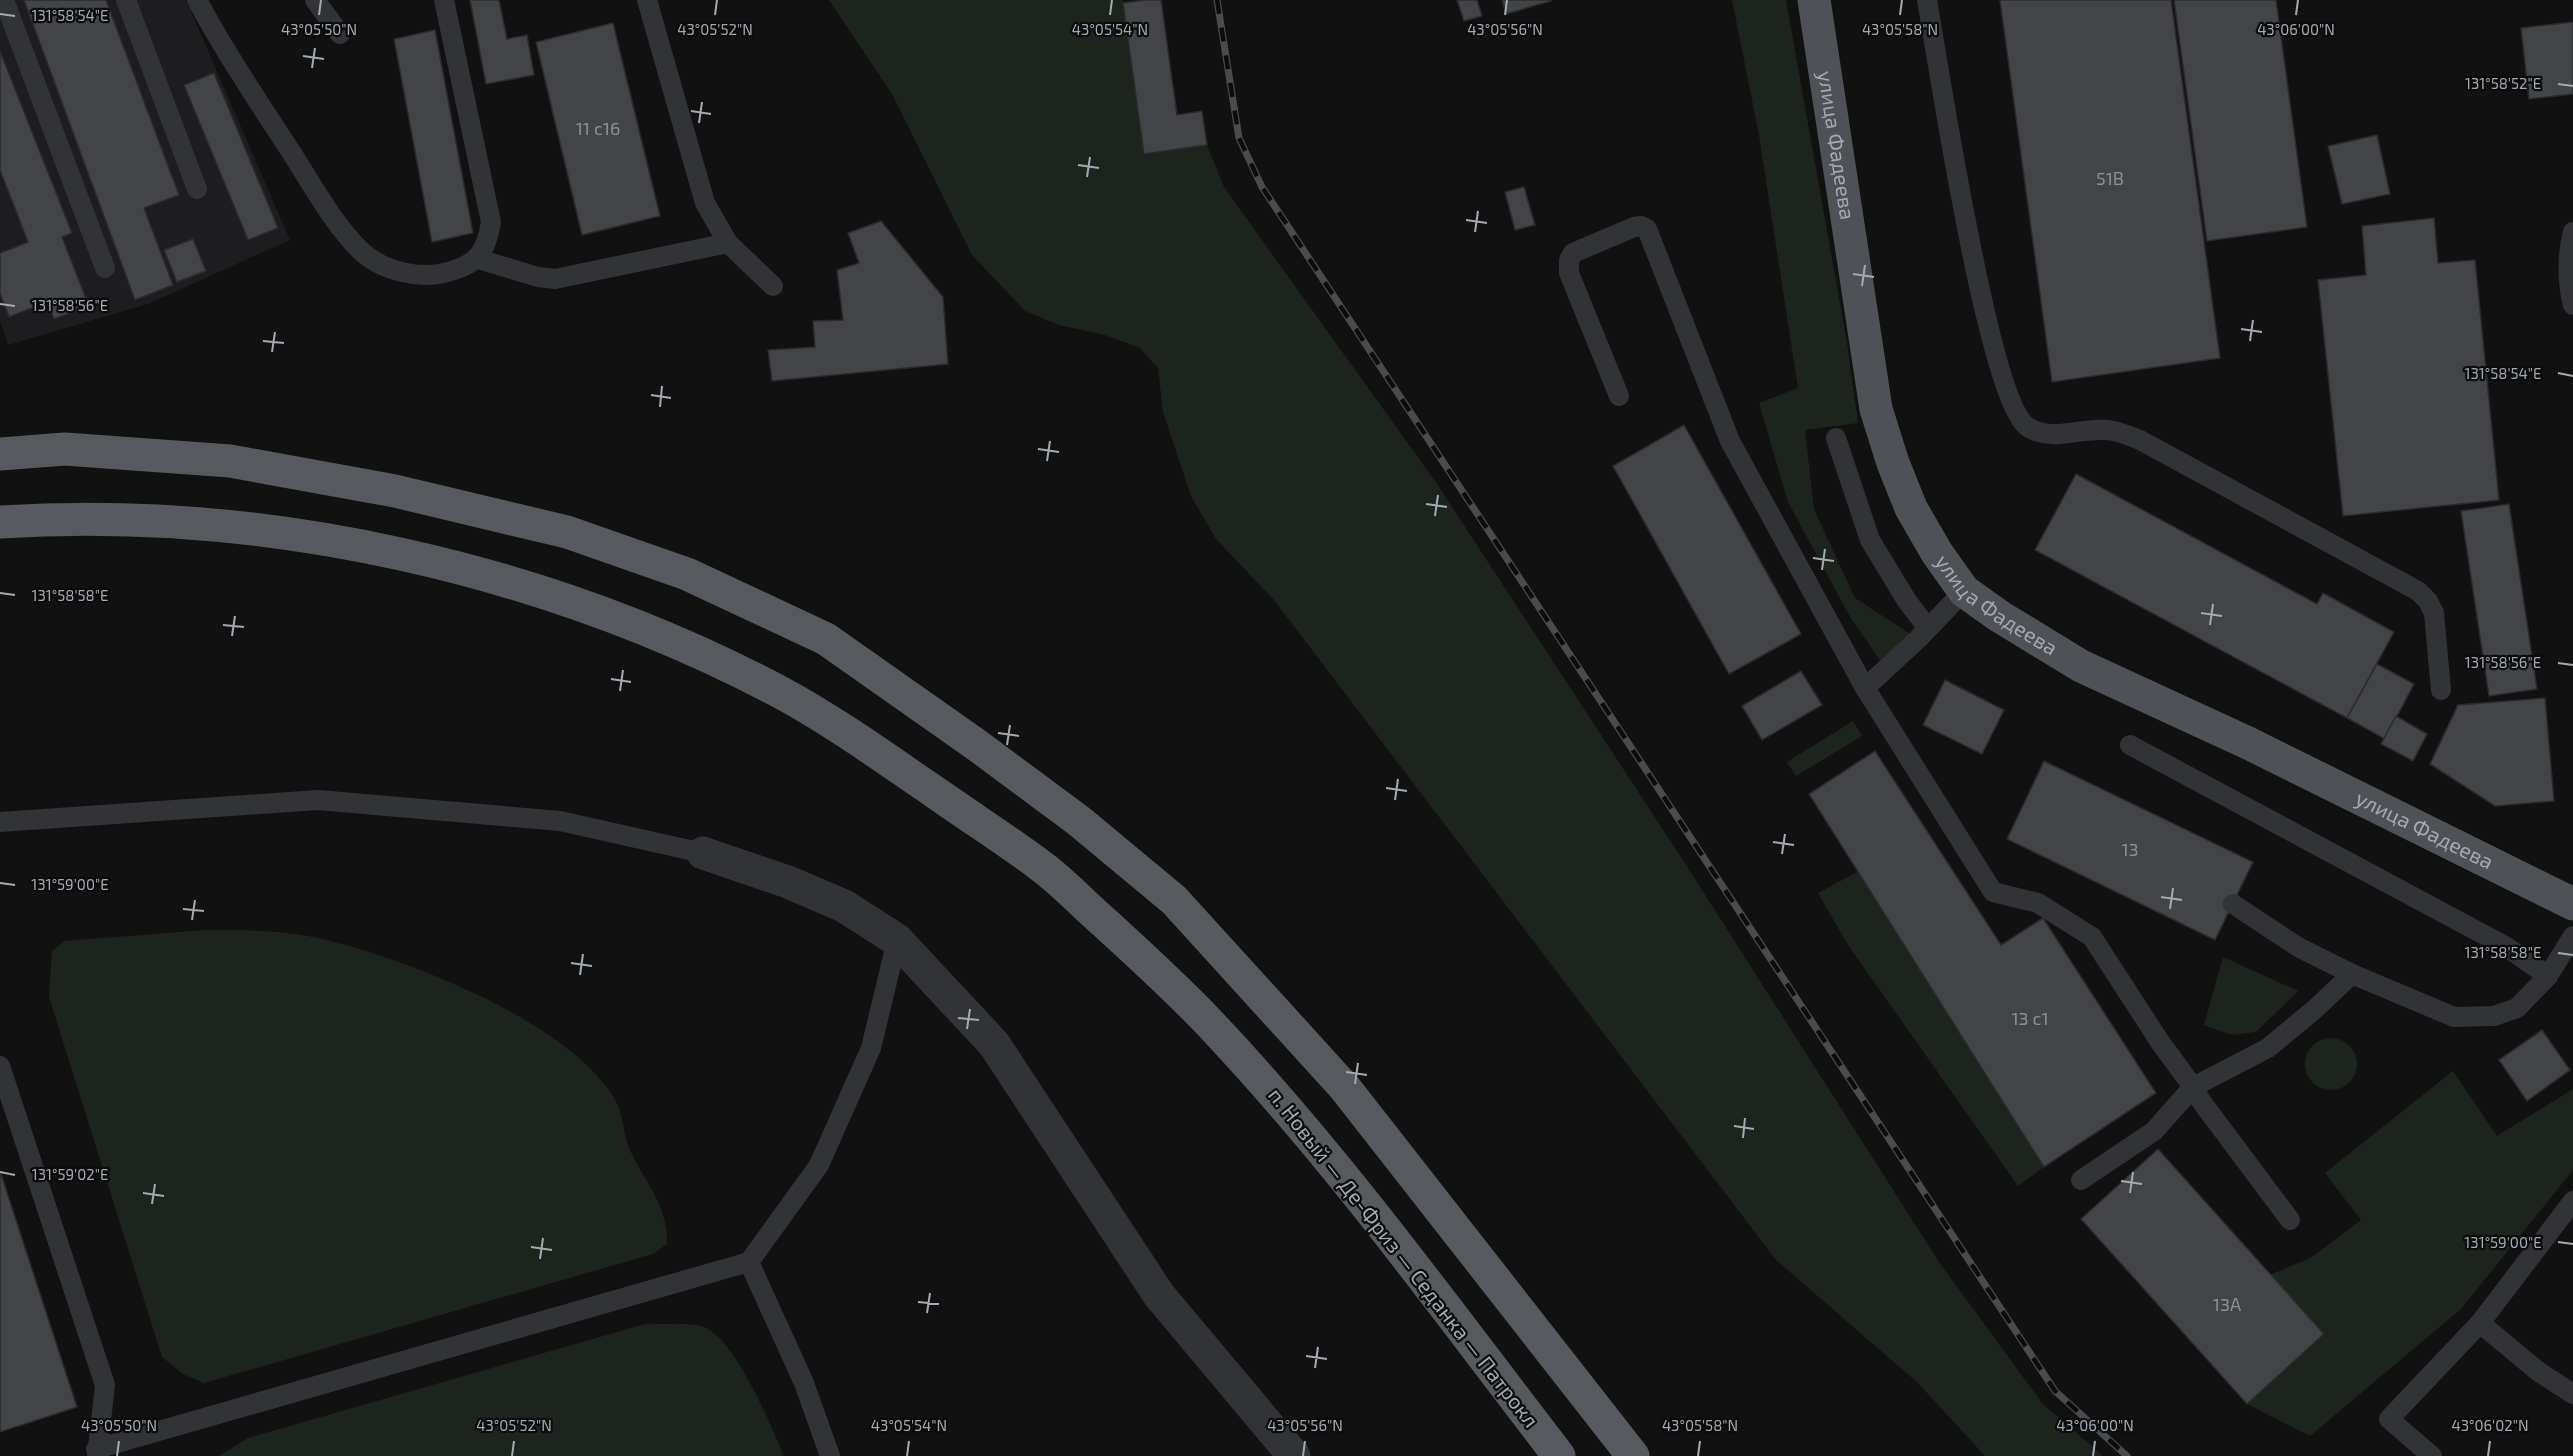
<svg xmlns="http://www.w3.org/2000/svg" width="2573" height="1456" viewBox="0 0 2573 1456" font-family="'Exo 2',sans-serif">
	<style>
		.built { fill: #1d1d1f }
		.green { fill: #1d241d }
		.building { fill: #424447; stroke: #2b2b2d; stroke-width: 1.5 }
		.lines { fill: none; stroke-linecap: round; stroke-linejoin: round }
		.service { stroke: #323336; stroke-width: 20 }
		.minor { stroke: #323336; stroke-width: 33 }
		.primary { stroke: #4e5155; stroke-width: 33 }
		.trunk { stroke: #565a5e; stroke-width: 33 }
		.rail-casing { stroke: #494c4f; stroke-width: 7 }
		.rail { stroke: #0c0c0d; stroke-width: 4.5; stroke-dasharray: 14; stroke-linecap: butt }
		.ticks { fill: none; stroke: #a3aab1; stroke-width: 2 }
		.labels { text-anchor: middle; stroke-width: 4.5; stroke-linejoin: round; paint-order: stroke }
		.number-label { font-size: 18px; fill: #8b9096 }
		.street-label { font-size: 21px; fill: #a3aab1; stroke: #0c0c0d }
		.ticks-label { font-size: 15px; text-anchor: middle; fill: #a3aab1; stroke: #0c0c0d; stroke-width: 4.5; stroke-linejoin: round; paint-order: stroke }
	</style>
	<rect width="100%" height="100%" fill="#111112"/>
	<polygon class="built" points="0,0 186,0 290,240 148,304 8,345 0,321"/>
	<g class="green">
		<polygon points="829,0 1123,0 1144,154 1207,145 1224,187 1437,484 1688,868 1939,1262 2042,1403 2103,1456 1985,1456 1918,1383 1776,1260 1274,600 1216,539 1191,496 1163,412 1158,368 1140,348 1105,335 1059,325 1025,311 972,255 892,94"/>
		<polygon points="1732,0 1786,0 1847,343 1858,423 1805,430 1814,509 1855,598 1918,639 1885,668 1849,615 1788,502 1759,403 1798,388 1759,135"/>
		<polygon points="1853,721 1862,736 1796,776 1787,762"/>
		<polygon points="1859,871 2044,1167 2018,1186 1848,945 1818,893"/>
		<path d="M 205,930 C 245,930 287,930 327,940 C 412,961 565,1021 613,1096 C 623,1111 623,1132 629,1148 C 644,1182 668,1204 667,1244 L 653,1254 L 204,1383 L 183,1374 L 162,1357 L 49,997 L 52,951 L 65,941 Z"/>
		<polygon points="2223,957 2298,991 2256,1032 2232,1035 2204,1025"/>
		<circle cx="2331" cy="1064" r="26"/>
		<polygon points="2453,1071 2497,1136 2573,1089 2573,1170 2461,1309 2310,1436 2247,1404 2324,1335 2270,1275 2312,1257 2361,1220 2325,1173"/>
		<path d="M 645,1324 C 663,1325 684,1322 701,1326 C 734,1334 771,1426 784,1456 L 219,1456 L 248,1438 Z"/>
	</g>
	<g class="building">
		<polygon points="24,0 106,0 179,195 144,208 173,285 135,300"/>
		<polygon points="470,0 499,0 507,39 527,35 534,75 486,84"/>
		<polygon points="1145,0 1161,0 1177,115 1202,111 1207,145 1144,154 1123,3"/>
		<polygon points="1457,0 1477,0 1482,16 1464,21"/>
		<polygon points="1502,0 1550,0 1551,1 1506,14"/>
		<polygon points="2000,0 2171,0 2220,358 2052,382"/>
		<polygon points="2174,0 2276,0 2307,227 2207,241"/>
		<polygon points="2573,22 2573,94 2529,99 2521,28"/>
		<polygon points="613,23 660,216 582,235 536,42"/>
		<polygon points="435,30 473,233 432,242 394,39"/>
		<polygon points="0,51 72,233 62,237 89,306 54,319 47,302 9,317 0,293 0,253 28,242 0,170"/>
		<polygon points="214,73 278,228 248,240 184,85"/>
		<polygon points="2377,135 2390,194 2342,204 2328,146"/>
		<polygon points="1524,187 1535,225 1515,230 1505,192"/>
		<polygon points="2434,218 2438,263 2475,260 2499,500 2343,516 2318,280 2366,275 2362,226"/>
		<polygon points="881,221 943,297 948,364 772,381 768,350 815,347 813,321 843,320 837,270 859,263 848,233"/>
		<polygon points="193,239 206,271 177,282 164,250"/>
		<polygon points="1684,425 1801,634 1729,674 1613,466"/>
		<polygon points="2076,474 2317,604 2323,593 2394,632 2347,718 2035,550"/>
		<polygon points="2509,504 2537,689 2489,696 2461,511"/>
		<polygon points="2377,664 2414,684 2385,739 2347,718"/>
		<polygon points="1801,671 1822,705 1762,740 1742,706"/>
		<polygon points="1945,680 2004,710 1982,754 1923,725"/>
		<polygon points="2545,698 2554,801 2495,806 2430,764 2458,705"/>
		<polygon points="2396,716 2427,734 2413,761 2381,744"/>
		<polygon points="1875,751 2001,945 2043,918 2156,1093 2044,1167 1809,794"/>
		<polygon points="2044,761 2253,862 2215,940 2007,839"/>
		<polygon points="2542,1030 2570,1070 2527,1101 2499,1060"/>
		<polygon points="2158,1149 2324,1334 2247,1404 2081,1219"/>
		<polygon points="0,1171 77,1407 0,1432"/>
	</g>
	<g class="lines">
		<g class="service">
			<polyline points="4,0 105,268"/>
			<polyline points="126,0 197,189"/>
			<path d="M 197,0 C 226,54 260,104 293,155 C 314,188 334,225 362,252 C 383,271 420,280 448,272 C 478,264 486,252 491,222 L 444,0"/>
			<polyline points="315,0 340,34"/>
			<polyline points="647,0 705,203 728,243 773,286"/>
			<path d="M 1927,0 C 1938,61 1989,406 2029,428 C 2057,443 2085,425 2114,431 C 2123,433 2132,437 2140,440 L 2418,591 L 2428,601 L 2434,613 L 2441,690"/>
			<path d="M 2573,232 C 2567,255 2567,282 2573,305"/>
			<polyline points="478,259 538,277 555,279 728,243"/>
			<polyline points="1619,396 1569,273 1569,260 1573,253 1634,227 1641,226 1647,229 1730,441 1865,688"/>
			<polyline points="1836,438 1870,540 1907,601 1927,627"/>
			<polyline points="1964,591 1918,639 1865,688 1993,892 2038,903 2092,937 2160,1042 2193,1087 2268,1048 2315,1009 2352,974"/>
			<polyline points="2130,745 2505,946 2548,976"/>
			<polyline points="0,822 318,800 560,821 703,853"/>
			<polyline points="2233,904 2298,947 2352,974 2454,1017 2494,1016 2517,1008 2548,976 2573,936"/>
			<polyline points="0,1066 105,1385 97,1456"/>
			<polyline points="2081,1180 2154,1131 2193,1087 2201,1101 2290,1220"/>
			<polyline points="749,1262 804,1383 830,1456"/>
			<polyline points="2480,1323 2539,1372 2573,1394"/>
			<polyline points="96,1449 749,1262 819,1165 871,1048 897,940"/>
			<polyline points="2432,1456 2389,1419 2480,1323 2573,1201"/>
		</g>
		<polyline class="minor" points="703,853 788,882 844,906 897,940 994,1044 1159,1295 1294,1456"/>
		<path class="primary" id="s1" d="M 1814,0 L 1876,409 L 1893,463 L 1911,508 L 1937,553 L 1964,591 L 1999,616 L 2081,666 L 2248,743 L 2573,904"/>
		<g class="trunk">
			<polyline points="0,454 65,449 230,461 395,491 567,532 687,574 826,639 978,746 1079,821 1174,900 1345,1088 1633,1456"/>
			<path d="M 0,522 C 264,505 544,568 778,691 C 834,721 886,759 939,795 C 973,819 1008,841 1041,866 C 1064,883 1084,905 1106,924 C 1143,958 1182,993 1216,1030 C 1341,1163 1448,1312 1559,1456"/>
		</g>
		<g class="rail-casing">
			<polyline id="rail" points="1217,0 1239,138 1262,187 2055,1391 2127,1456"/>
		</g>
		<use href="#rail" class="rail"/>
	</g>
	<path class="ticks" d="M 0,14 L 15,16M 319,15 L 321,0M 715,15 L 717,0M 1110,15 L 1112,0M 1505,15 L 1507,0M 1900,15 L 1902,0M 2296,15 L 2298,0M 303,56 L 324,59M 312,68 L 315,48M 2558,84 L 2573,86M 691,111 L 711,114M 699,123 L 702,102M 1078,165 L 1099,168M 1087,177 L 1090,157M 1466,220 L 1487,223M 1475,232 L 1478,211M 1853,274 L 1874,277M 1862,286 L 1865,265M 0,304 L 15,306M 2241,329 L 2262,332M 263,341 L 284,343M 2250,341 L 2253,320M 272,352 L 275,332M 2558,373 L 2573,376M 651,395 L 671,398M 660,407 L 662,386M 1038,449 L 1059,452M 1047,461 L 1050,441M 1426,504 L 1447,507M 1435,516 L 1438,495M 1813,558 L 1834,561M 1822,570 L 1825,549M 0,593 L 15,595M 2201,613 L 2222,616M 223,625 L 244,627M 2210,625 L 2213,604M 232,636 L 235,616M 2558,663 L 2573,665M 611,679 L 631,682M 620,691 L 623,670M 998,733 L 1019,736M 1007,745 L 1010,725M 1386,788 L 1407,791M 1395,800 L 1398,779M 1773,842 L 1794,845M 1782,854 L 1785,834M 0,883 L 15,885M 2161,897 L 2182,900M 183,909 L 204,911M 2170,909 L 2173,888M 192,920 L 195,900M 2558,953 L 2573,955M 571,963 L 592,966M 580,975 L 583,954M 958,1018 L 979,1020M 967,1029 L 970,1009M 1346,1072 L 1367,1075M 1355,1084 L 1358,1063M 1734,1126 L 1754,1129M 1743,1138 L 1745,1118M 0,1172 L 15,1175M 2121,1181 L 2142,1184M 143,1193 L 164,1196M 2130,1193 L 2133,1172M 152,1204 L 155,1184M 2558,1242 L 2573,1244M 531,1247 L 552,1250M 540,1259 L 543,1238M 918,1302 L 939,1304M 927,1313 L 930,1293M 1306,1356 L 1327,1359M 1315,1368 L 1318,1347M 117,1456 L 119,1441M 512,1456 L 514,1441M 907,1456 L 909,1441M 1303,1456 L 1305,1441M 1698,1456 L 1700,1441M 2093,1456 L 2095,1441M 2488,1456 L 2490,1441"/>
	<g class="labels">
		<g class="number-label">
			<text x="598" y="135">11 с16</text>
			<text x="2110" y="185">51В</text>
			<text x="2130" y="856">13</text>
			<text x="2030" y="1025">13 с1</text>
			<text x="2227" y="1311">13А</text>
		</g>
		<g class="street-label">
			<text dy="7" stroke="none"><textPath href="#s1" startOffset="147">улица Фадеева</textPath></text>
			<text dy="7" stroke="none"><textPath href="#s1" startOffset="651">улица Фадеева</textPath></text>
			<text dy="7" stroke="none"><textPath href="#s1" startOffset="1137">улица Фадеева</textPath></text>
			<text transform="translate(1403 1258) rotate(52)" y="7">п. Новый — Де-Фриз — Седанка — Патрокл</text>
		</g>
	</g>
	<g class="ticks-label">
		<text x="70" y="21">131°58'54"E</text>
		<text x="319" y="35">43°05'50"N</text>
		<text x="715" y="35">43°05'52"N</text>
		<text x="1110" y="35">43°05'54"N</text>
		<text x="1505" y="35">43°05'56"N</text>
		<text x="1900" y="35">43°05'58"N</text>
		<text x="2296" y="35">43°06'00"N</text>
		<text x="2503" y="89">131°58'52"E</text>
		<text x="70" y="311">131°58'56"E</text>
		<text x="2503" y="379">131°58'54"E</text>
		<text x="70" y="601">131°58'58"E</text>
		<text x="2503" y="668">131°58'56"E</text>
		<text x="70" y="890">131°59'00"E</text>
		<text x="2503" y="958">131°58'58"E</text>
		<text x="70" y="1180">131°59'02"E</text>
		<text x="2503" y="1248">131°59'00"E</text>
		<text x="119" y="1431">43°05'50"N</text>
		<text x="514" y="1431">43°05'52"N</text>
		<text x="909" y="1431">43°05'54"N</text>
		<text x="1305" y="1431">43°05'56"N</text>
		<text x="1700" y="1431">43°05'58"N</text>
		<text x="2095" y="1431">43°06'00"N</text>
		<text x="2490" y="1431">43°06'02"N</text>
	</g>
</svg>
